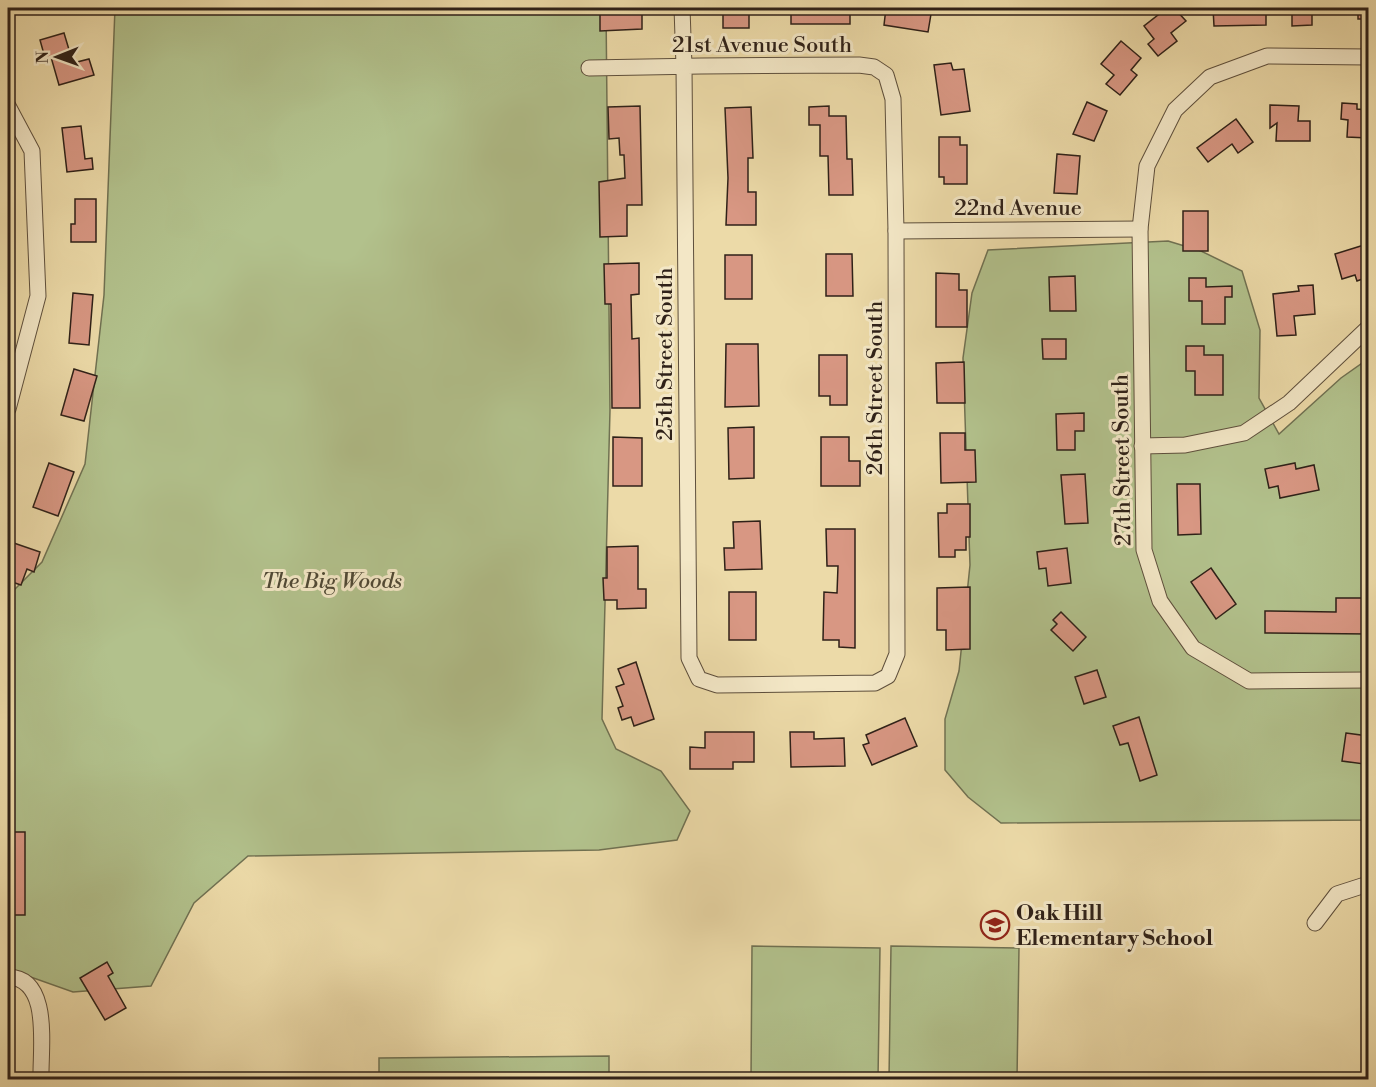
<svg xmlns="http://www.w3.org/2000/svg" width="1376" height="1087" viewBox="0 0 1376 1087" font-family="'Libre Bodoni',serif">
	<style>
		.green { fill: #b2c18c; stroke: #707152; stroke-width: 1.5 }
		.building { fill: #d89783; stroke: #2f2118; stroke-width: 1.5 }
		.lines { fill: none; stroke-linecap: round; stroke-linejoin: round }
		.minor-casing { stroke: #5e4f3c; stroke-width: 17 }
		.minor { stroke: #f3e7c6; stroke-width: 15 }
		.labels { text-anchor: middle; stroke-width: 6; stroke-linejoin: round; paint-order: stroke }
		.street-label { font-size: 22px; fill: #2f2118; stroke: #f3e7c6 }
		.park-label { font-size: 22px; font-style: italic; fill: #504935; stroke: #f3e7c6 }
		.poi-label { font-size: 22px; font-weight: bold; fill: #2f2118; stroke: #f3e7c6; text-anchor: start }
	</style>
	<rect width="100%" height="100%" fill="#ecdaa8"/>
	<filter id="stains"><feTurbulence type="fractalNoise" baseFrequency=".00333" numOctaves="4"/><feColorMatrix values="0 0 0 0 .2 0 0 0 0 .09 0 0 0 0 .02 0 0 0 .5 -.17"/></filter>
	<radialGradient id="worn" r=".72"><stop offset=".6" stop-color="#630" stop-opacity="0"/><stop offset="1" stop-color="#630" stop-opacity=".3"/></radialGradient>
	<g class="green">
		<polygon points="115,8 606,8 610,410 602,719 616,749 661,771 690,811 677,840 599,850 248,856 194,903 151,986 73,992 8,969 8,596 42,562 85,464 104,295"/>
		<polygon points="1168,241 1201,251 1242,271 1260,330 1259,398 1279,434 1341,378 1368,359 1368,820 1001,823 968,797 945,770 945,719 959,671 970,565 963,358 972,293 988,250"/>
		<polygon points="752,946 880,948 878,1079 751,1079"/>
		<polygon points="891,946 1019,948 1017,1079 889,1079"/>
		<polygon points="609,1056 609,1079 379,1079 379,1058"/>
	</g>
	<g class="building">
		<polygon points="605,8 633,8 634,13 642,13 642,29 600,31 600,12 605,12"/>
		<rect x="723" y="8" width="26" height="20"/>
		<rect x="791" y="8" width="59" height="16"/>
		<polygon points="886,8 932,8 928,32 884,25"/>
		<polygon points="1167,8 1174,8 1186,21 1171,33 1177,41 1158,56 1148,44 1154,39 1144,26"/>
		<polygon points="1213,8 1266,8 1266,25 1214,26"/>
		<polygon points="1292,8 1312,8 1312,25 1292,26"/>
		<rect x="1358" y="8" width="10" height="11"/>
		<polygon points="64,33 73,63 89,59 94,75 59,85 51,57 45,58 40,40"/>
		<polygon points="1121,41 1141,58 1131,70 1137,75 1120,95 1106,84 1114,75 1101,64"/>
		<polygon points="951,63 953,70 964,69 970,111 941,115 934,65"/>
		<polygon points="1087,102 1107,111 1094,141 1073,134"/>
		<polygon points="1342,103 1357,104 1357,109 1368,110 1368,138 1347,137 1348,120 1341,119"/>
		<polygon points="1270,105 1299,106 1298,121 1310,121 1310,141 1276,141 1277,123 1270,128"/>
		<polygon points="640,106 642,205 627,205 627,236 600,237 599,182 625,178 624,155 620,155 619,138 609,139 608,107"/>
		<polygon points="829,106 829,116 846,116 847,159 852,159 853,195 829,195 828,156 820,156 820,125 809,125 809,107"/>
		<polygon points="751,107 753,158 748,158 748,192 756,192 756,225 726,225 728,178 725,108"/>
		<polygon points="1236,119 1253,142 1238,153 1232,144 1208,162 1197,148"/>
		<polygon points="81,126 85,159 92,158 93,169 67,172 62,128"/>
		<polygon points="939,137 960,137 960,145 967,145 967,184 944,184 944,177 939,177"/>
		<polygon points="1057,154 1080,156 1077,194 1054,193"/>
		<polygon points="75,199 96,199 96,242 71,242 71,224 75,224"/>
		<rect x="1183" y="211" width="25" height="40"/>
		<polygon points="1364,245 1368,260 1368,277 1357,281 1355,275 1342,279 1335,254"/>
		<polygon points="826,254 852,254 853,296 826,296"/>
		<rect x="725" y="255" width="27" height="44"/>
		<polygon points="639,263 639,294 631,295 632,339 639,338 640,408 612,408 611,304 605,304 604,264"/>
		<polygon points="936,273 959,274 959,290 967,290 967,327 936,327"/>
		<polygon points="1075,276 1076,311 1050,311 1049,277"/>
		<polygon points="1189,278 1206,278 1206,287 1232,286 1232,297 1225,297 1225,324 1202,324 1202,301 1189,301"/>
		<polygon points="1313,285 1315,314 1294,316 1296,335 1277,336 1273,294 1299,291 1298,286"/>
		<polygon points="73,293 93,295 89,345 69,343"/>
		<polygon points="1042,339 1066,339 1066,359 1043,359"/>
		<polygon points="726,344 758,344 759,406 725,407"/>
		<polygon points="1186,346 1204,346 1204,355 1223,355 1223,395 1195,395 1195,371 1186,371"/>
		<polygon points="819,355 847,355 847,405 830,405 830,396 819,396"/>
		<polygon points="964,362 965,403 937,403 936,363"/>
		<polygon points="74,369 97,376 84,421 61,415"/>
		<polygon points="1084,413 1084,431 1075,431 1075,450 1057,450 1056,414"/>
		<polygon points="754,427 754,478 729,479 728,428"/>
		<polygon points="940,433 965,433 965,450 975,450 976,482 941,483"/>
		<polygon points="613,437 642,438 642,486 613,486"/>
		<polygon points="821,437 849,437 849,461 860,461 860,486 821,486"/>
		<polygon points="49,463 74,472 58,516 33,507"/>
		<polygon points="1295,463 1296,469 1314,465 1319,490 1280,498 1278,486 1269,488 1265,469"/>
		<polygon points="1085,474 1088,523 1065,524 1061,475"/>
		<polygon points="1177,484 1200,484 1201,534 1178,535"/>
		<polygon points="947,504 970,504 970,537 966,537 966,550 955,550 955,557 939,557 938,513 947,513"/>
		<polygon points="760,521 762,569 725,570 724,548 734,548 733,522"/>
		<polygon points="826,529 855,529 855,648 839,647 839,640 823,640 824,592 837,593 838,566 827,566"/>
		<polygon points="8,541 40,552 34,572 27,569 21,585 9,581 12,575 8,573"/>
		<polygon points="638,546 638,589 646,589 646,608 617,609 617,600 604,600 603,578 607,578 607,547"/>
		<polygon points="1067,548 1071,583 1048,586 1046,568 1039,569 1037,552"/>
		<polygon points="1211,568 1236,604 1216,619 1191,582"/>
		<polygon points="970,587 970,649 946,650 946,630 937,630 937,588"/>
		<rect x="729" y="592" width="27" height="48"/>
		<polygon points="1336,598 1368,598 1368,634 1265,633 1265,611 1336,612"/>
		<polygon points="1061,612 1086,637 1073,651 1051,630 1057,624 1053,620"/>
		<polygon points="636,662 654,719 634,726 631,717 622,720 618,708 623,706 616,687 624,684 618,669"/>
		<polygon points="1097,670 1106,697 1084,704 1075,677"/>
		<polygon points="1139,717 1157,775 1140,781 1128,743 1120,745 1113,726"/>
		<polygon points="905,718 917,746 872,765 863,745 869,743 866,735"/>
		<polygon points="705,732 754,732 754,762 733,762 733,769 690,769 690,747 705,748"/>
		<polygon points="790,732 814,732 814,739 844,738 845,766 791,767"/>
		<polygon points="1346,733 1368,736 1368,757 1365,756 1364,764 1342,761"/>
		<rect x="8" y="832" width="17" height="83"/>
		<polygon points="107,962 113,973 108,976 126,1008 105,1020 80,978"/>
	</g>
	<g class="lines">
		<g class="minor-casing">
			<g id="minor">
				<polyline points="1368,57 1267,56 1210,77 1175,110 1147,166 1140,229 1144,550 1160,601 1193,648 1249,681 1368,680"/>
				<polyline points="589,68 701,66 859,65 874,67 886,75 893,99 896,231 897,654 888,676 875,683 717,685 699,679 689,658 684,66 682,8"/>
				<polyline points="8,106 32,151 38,296 8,409"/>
				<polyline points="896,231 1140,229"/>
				<polyline points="1142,446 1185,445 1244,433 1289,403 1368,328"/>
				<polyline points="1315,923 1337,894 1368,884"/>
				<path d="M 8,977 C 52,978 40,1049 41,1080"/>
			</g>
		</g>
		<use href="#minor" class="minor"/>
	</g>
	<defs>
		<g id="school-ring" transform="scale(1.5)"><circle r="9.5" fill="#f3e7c6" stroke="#8f2418" stroke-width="1.5"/><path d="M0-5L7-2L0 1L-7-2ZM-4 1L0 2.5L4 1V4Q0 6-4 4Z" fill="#8f2418"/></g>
	</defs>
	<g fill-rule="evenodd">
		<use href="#school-ring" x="995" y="925"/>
	</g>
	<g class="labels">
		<g class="street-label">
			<text x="762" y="52">21st Avenue South</text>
			<text x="1018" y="215">22nd Avenue</text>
			<text transform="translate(664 354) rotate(-90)" y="8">25th Street South</text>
			<text transform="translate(874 388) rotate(-90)" y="8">26th Street South</text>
			<text transform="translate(1121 460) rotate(-91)" y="8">27th Street South</text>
		</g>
		<g class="park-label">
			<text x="332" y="588">The Big Woods</text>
		</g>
		<g class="poi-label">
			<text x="1016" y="920">Oak Hill<tspan x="1016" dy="25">Elementary School</tspan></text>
		</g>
	</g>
	<rect width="1376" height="1087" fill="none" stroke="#ecdaa8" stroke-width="30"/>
	<rect x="9" y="9" width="1358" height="1069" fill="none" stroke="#2f2118" stroke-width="3"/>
	<rect x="15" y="15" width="1346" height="1057" fill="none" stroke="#2f2118" stroke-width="1.5"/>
	<g transform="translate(57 57) rotate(269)" stroke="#f3e7c6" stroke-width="4.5" paint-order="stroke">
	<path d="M0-4.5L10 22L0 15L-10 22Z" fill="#2f2118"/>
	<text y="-9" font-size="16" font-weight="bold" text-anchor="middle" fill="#2f2118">N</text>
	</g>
	<rect width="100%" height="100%" filter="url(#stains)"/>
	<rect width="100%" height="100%" fill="url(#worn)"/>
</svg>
